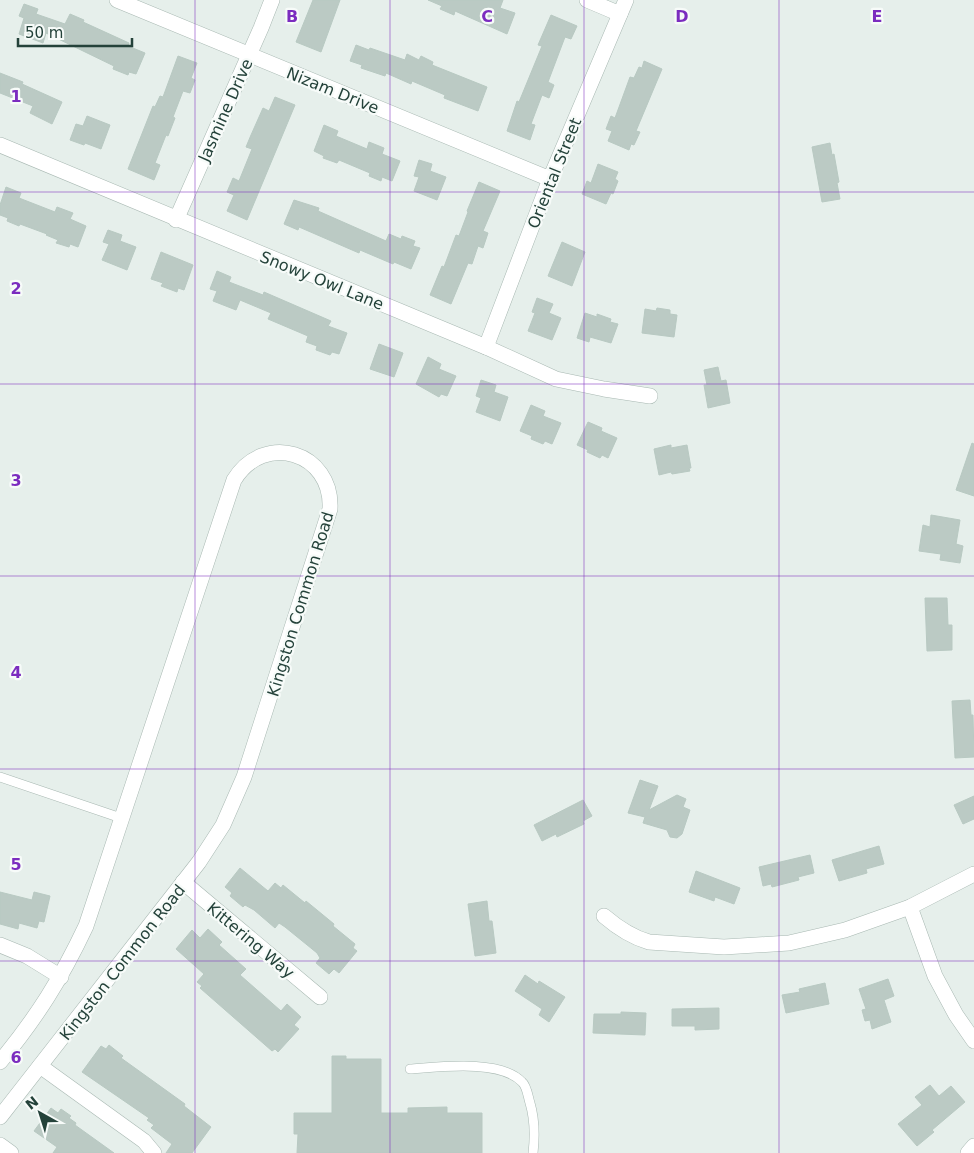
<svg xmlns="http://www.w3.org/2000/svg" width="974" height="1153" viewBox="0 0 974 1153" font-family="'DejaVu Sans',sans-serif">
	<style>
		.building { fill: #bbcac4; stroke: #b8c9c2 }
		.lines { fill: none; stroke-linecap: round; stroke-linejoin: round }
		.service-casing { stroke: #a8b8b2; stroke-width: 10 }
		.minor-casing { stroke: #a8b8b2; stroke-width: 16 }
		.service { stroke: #fff; stroke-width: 9 }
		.minor { stroke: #fff; stroke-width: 15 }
		.grid { fill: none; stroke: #7b2cbf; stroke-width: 1; stroke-opacity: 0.55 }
		.labels { text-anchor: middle; stroke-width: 4.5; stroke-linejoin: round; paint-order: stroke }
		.street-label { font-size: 16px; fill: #24423a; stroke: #f7fbf9 }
		.grid-label { font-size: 16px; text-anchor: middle; font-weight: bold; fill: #7b2cbf; stroke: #f7fbf9; stroke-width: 4.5; stroke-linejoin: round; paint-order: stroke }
	</style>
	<rect width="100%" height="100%" fill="#e6efeb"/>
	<g class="building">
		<polygon points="313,0 340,0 321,52 296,42"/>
		<polygon points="428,0 503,0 500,8 515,13 507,34 455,11 454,15 440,9 442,6"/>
		<polygon points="24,4 38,9 36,14 65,24 70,14 84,20 83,22 129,43 128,46 145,53 136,74 129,72 128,75 113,69 114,66 46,33 43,43 19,34 24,18 19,16"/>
		<polygon points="551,15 577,26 571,39 565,37 548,82 554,85 549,98 542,95 531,124 535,125 530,140 507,131 517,101 519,102 542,46 538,45"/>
		<polygon points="356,45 369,50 370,48 405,60 407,54 419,60 421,56 433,62 432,65 487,87 478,111 444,98 445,95 412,81 411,84 386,73 385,76 361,68 362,65 350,61"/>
		<polygon points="178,56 197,63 191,78 195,80 190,93 183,91 173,117 175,118 168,136 166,135 155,163 160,165 154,180 128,169 153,106 155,107 160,96 163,97"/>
		<polygon points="644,61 662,69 636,131 640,132 634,145 631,144 629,150 608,141 612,131 606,129 611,116 615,118 630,77 634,78 639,67 642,68"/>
		<polygon points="0,73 23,82 22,84 62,102 52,124 30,113 33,106 0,93"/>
		<polygon points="275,97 295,105 247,220 227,211 234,195 227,192 233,178 239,181 252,149 246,147 251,135 263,108 269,111"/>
		<polygon points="87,116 110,125 101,149 85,143 84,145 70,140 76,124 83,126"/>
		<polygon points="324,125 338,131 336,136 367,149 369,142 384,148 382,154 400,161 392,181 382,177 381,181 369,176 370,173 339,160 337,163 323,158 324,156 314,151"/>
		<polygon points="830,143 832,155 834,154 839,182 837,183 840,199 822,202 812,147"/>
		<polygon points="419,160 432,164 430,171 446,177 437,200 414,191 419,177 414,176"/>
		<polygon points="598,164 618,172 615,179 618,181 613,194 611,193 606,204 582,194 587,181 591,183"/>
		<polygon points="479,182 500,191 483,231 488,233 483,248 478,246 472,264 468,263 451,304 430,295 442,266 444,267 456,235 459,236 468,212 467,211"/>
		<polygon points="6,187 21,193 19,198 55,212 57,207 73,213 70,219 86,226 78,247 70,244 69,247 56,243 58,240 46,235 47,234 20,224 19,226 7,221 8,218 0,215 0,205"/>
		<polygon points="294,200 319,208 318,211 386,241 389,234 401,239 402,236 415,241 413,246 420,248 411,269 394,262 393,264 360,250 359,253 299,227 298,230 284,224"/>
		<polygon points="108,230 122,235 120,241 136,247 127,270 102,260 109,244 103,242"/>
		<polygon points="562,242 585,252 572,286 548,276"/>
		<polygon points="161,252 193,265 184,290 178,288 177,292 161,286 163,283 151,279"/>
		<polygon points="217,271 231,277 229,282 263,295 264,292 331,321 328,326 347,333 339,354 332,352 330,355 316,350 317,346 306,342 308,336 268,319 271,313 240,300 236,310 213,301 217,291 210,289"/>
		<polygon points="537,298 553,304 549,313 561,318 552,340 528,331 535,313 532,312"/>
		<polygon points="657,308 670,310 670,314 677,315 674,337 642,333 645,309 656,311"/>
		<polygon points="585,313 597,317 597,314 611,319 610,322 618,324 611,343 590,337 589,342 577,338"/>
		<polygon points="379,344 403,353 394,377 370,369"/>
		<polygon points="428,357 441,364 439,369 456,376 447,396 441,394 439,397 416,384"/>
		<polygon points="718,367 721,381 726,380 730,403 708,408 704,385 707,385 704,370"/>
		<polygon points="481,380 496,385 494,392 508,397 500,421 476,412 481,398 476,396"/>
		<polygon points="531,405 545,411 543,416 561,423 552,444 545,441 543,444 531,439 532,436 520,431"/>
		<polygon points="588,422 602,428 601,431 617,438 608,458 602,455 600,458 587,452 588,450 577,445"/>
		<polygon points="972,443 974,444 974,496 956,490"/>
		<polygon points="671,445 671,448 687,445 691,468 689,468 690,471 672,474 671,472 659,475 654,449"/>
		<polygon points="931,515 960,520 956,544 963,546 960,563 940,560 941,554 919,551 923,525 930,527"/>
		<polygon points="925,598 947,598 948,625 952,625 952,650 927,651"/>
		<polygon points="970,700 971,715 973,715 974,757 955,758 952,701"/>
		<polygon points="640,780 658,786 649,810 677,795 686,799 683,807 690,810 682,834 677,838 670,837 667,830 643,823 645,817 628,813"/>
		<polygon points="974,796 974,819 963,824 954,805"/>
		<polygon points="583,800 592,816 583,821 584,824 557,837 556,834 542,841 534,825"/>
		<polygon points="879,846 884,864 866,869 867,873 839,881 832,860"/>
		<polygon points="810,855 814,873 798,877 799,880 772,887 771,884 763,886 759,867"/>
		<polygon points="240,868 268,891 275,883 281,888 283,885 305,903 306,901 334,924 333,926 355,944 353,948 357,951 339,973 334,969 329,974 316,963 320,958 317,953 285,927 279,923 275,928 254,910 245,905 243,907 230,896 232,893 225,887"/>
		<polygon points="696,871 740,888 734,904 715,897 714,901 689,892"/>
		<polygon points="0,892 32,900 34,892 50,896 44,922 39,921 37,928 19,923 18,929 0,924"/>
		<polygon points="487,901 489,921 492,921 496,953 475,956 468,904"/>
		<polygon points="208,929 222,942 219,945 246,969 240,975 281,1011 287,1004 301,1017 294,1025 299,1029 278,1052 275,1049 272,1051 200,988 202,986 197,982 204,974 176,949 192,930 200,938"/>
		<polygon points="525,975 538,984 539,981 565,997 549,1022 539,1015 542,1009 515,991"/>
		<polygon points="888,979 894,996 884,1000 891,1022 872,1029 870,1020 865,1021 862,1010 866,1009 859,989"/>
		<polygon points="825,983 829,1004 786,1013 782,995 800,992 799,989"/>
		<polygon points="719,1008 719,1029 695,1030 695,1026 672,1026 672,1009"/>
		<polygon points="621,1012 646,1013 645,1035 593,1033 594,1014 621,1014"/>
		<polygon points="109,1045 123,1056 121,1058 185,1104 184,1106 211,1127 192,1153 166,1153 172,1144 151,1128 154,1125 147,1120 149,1118 82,1072 101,1046 106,1049"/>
		<polygon points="332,1056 346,1056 346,1059 381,1059 381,1113 408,1113 408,1108 447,1107 447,1113 482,1113 482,1153 297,1153 298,1134 294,1134 294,1113 332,1113"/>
		<polygon points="930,1085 939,1096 951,1086 965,1102 932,1130 934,1132 917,1146 898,1124 922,1105 915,1097"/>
		<polygon points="51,1108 58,1113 61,1109 71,1116 69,1118 76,1123 75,1125 114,1153 53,1153 57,1147 34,1131"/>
	</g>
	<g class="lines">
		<g class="service-casing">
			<g id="service">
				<polyline points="0,777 121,818"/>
				<path d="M 410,1069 C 439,1067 501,1059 522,1082 C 527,1086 528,1097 530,1103 C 535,1120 535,1136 533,1153"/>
			</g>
		</g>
		<g class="minor-casing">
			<g id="minor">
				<polyline points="117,0 550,179"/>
				<polyline points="587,0 620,14"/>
				<polyline points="0,145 486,347 556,379 604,389 650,396"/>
				<polyline points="176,220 261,28 272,0"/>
				<polyline points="486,347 550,179 626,0"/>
				<polyline points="183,882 320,997"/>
				<polyline points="910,907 935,976 956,1015 974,1041"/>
				<path d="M 604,916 C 618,928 631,937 649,942 L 724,947 L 789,943 L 845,930 L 910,907 L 974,874"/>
				<polyline points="0,945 27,956 61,977"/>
				<path d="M 0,1062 C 37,1017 61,979 86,926 L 234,480 C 264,431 333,452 330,509 L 244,777 L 223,825 L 199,862 L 0,1117"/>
				<polyline points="40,1066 144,1141 154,1153"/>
				<polyline points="0,1145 11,1153"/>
				<polyline points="968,1153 974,1146"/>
			</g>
		</g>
		<use href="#service" class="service"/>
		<use href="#minor" class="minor"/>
	</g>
	<path class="grid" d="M 195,0 L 195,1153M 390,0 L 390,1153M 584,0 L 584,1153M 779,0 L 779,1153M 0,192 L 974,192M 0,384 L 974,384M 0,576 L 974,576M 0,769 L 974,769M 0,961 L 974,961"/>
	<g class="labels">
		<g class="street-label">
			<text transform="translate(333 90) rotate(22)" y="6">Nizam Drive</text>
			<text transform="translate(225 110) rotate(-66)" y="6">Jasmine Drive</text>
			<text transform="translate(554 173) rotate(-68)" y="6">Oriental Street</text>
			<text transform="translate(322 280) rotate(22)" y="6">Snowy Owl Lane</text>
			<text transform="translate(300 604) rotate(-73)" y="6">Kingston Common Road</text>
			<text transform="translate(251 940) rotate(40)" y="6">Kittering Way</text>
			<text transform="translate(122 962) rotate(-52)" y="6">Kingston Common Road</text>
		</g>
	</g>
	<g class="grid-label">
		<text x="292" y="22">B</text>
		<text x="487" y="22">C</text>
		<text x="682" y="22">D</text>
		<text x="877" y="22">E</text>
		<text x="16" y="102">1</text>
		<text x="16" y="294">2</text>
		<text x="16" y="486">3</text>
		<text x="16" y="678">4</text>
		<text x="16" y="870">5</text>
		<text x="16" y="1063">6</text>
	</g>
	<g transform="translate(40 1113) rotate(321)" stroke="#f7fbf9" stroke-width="4" paint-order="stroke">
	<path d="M0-4L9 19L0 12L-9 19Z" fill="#24423a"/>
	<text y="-8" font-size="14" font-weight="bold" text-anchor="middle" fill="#24423a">N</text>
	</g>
	<path d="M18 38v8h114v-8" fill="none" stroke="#24423a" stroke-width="2.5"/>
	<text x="25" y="38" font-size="15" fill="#24423a" stroke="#f7fbf9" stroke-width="4" paint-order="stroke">50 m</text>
</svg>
